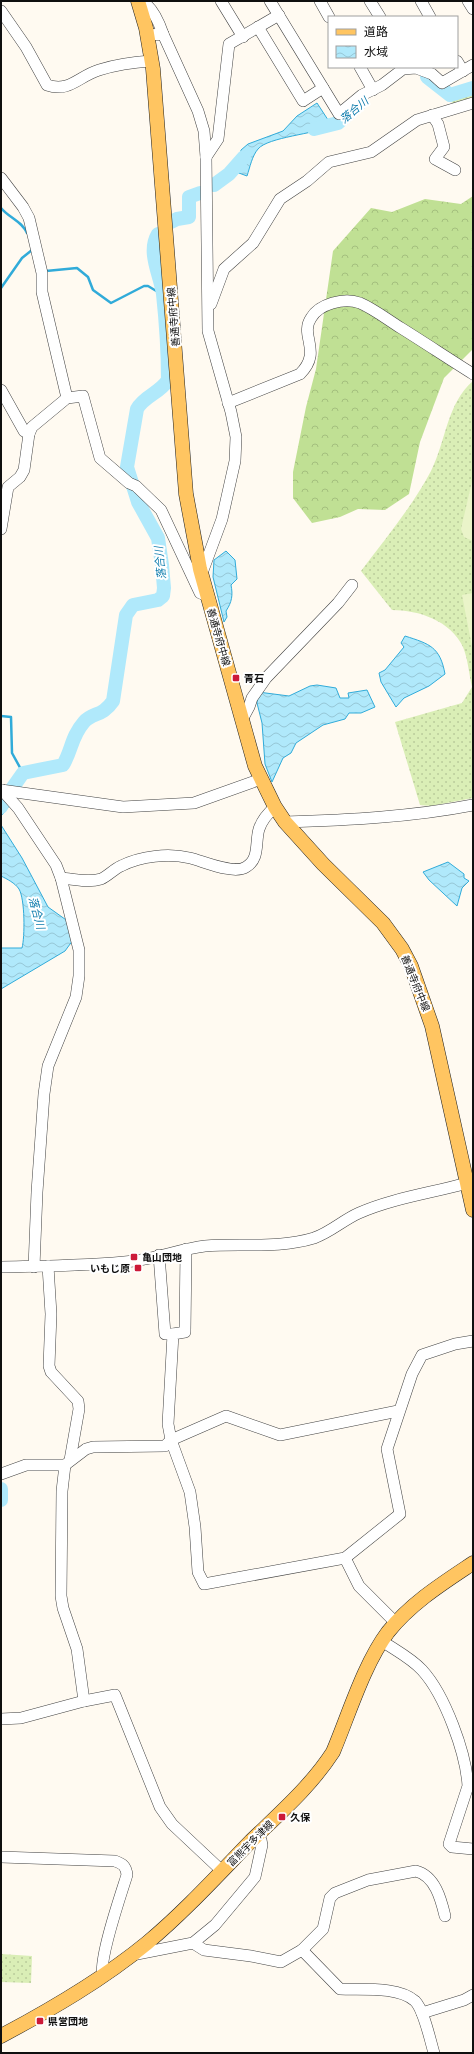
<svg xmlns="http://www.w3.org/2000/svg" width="474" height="2054" viewBox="0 0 474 2054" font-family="Bitter,'Noto Sans JP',serif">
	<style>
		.grass { fill: url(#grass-dots) }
		.forest { fill: url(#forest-crowns) }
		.pitch { fill: #eaf4c9 }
		.water { fill: url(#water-waves); stroke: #31abd9 }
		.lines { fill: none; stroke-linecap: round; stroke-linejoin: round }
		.stream { stroke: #31abd9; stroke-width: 2.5 }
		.river { stroke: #b0e9fb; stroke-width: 14 }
		.minor-casing { stroke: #424242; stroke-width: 12 }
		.major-casing { stroke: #202020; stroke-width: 15 }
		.minor { stroke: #fff; stroke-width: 11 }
		.major { stroke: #ffc561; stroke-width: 14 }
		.poi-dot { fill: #cc1a39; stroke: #fff; stroke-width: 1.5 }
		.labels { text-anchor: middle; stroke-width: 4; stroke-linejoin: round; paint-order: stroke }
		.street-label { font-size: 10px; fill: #0f0f0f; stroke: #fff }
		.poi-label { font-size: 10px; font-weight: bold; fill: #0f0f0f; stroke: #fff; text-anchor: start }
		.water-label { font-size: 11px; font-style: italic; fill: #0c7bac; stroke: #fff }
	</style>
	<defs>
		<pattern id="grass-dots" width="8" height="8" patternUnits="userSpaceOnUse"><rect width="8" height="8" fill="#daeeb6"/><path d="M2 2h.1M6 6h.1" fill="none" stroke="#bacb9b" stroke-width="1.8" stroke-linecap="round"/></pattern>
		<pattern id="forest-crowns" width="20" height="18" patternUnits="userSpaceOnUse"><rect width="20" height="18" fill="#c0e094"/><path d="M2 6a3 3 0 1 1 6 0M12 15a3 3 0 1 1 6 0" fill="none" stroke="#a4bf7e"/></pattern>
		<pattern id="water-waves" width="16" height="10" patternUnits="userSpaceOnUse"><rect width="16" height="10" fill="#b0e9fb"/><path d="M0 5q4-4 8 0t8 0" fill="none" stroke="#96c7d6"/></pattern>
	</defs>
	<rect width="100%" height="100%" fill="#fffaf1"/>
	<g class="grass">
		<polygon points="473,90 473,99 452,104 451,96"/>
		<path d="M 473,381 L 473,798 L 431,806 L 420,805 L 395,722 L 462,703 L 472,687 C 469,674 468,659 463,647 C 451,621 419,610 392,610 L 361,571 C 385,539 412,507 431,471 C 446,441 447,403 473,381 Z"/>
		<polygon points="1,1954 32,1956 31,1983 1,1982"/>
	</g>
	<polygon class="forest" points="473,196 473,349 444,378 420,442 409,494 385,510 358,509 340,517 312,523 293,498 293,472 306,407 316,369 333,251 371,208 392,212 425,199 461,204"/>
	<g class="pitch">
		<polygon points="473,477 473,541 464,537 461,529"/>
		<polygon points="473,593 473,652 462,595"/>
	</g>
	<g class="water">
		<path d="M 317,103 L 332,126 C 315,134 268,137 258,149 C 252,156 250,167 247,176 L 228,169 L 240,158 L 241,150 L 248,144 L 283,131 L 297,116 Z"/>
		<path d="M 226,551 L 235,560 L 237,579 L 231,585 C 233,595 232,602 226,611 L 227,617 L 224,622 L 213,577 L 214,560 Z"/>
		<path d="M 405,636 C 430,644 440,647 445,674 L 429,686 L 404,698 L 396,707 L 381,682 L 379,673 L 385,670 L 404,647 L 401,643 Z"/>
		<polygon points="317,685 336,688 340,698 349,698 348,693 367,690 375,707 361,713 349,713 345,719 323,725 296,743 291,753 283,758 272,782 265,764 262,723 257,703 258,692 289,696 310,686"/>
		<polygon points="3,798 10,805 1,816"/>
		<path d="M 1,825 L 22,858 L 48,907 L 69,922 L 73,940 L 65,951 L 1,989 L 1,948 L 22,948 C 25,937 25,899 19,889 C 15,883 7,879 1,876 Z"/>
		<polygon points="448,862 464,874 464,878 469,881 462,888 457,906 429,880 423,872"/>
	</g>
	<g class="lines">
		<g class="stream">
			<path d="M 1,208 C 9,218 22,221 27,233"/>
			<polyline points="46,270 46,271 77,268 88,277 93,290 111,303 144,286 148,286 163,295"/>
			<polyline points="1,288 22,258 32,250"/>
			<polyline points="1,716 11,717 12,753 23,773"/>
		</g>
		<g class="river">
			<polyline points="427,77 450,95 473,88"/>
			<polyline points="314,129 338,123 360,103"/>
			<polyline points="214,185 229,174 244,157"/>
			<polyline points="171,222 177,219 189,217 189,197 200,193"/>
			<path d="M 1,807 L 4,800 L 23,773 L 63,765 C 72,750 71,737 84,722 C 93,712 102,717 113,701 L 126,615 L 133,605 L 158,600 L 163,596 L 164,588 L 162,565 L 158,538 L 138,502 L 127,467 L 137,409 C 144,396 160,393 168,380 C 168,352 166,322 163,294 C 160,274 147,252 158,234"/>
			<polyline points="1,1489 1,1500"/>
		</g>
		<g class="minor-casing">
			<g id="minor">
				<path d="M 142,1 C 153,8 159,22 163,34"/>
				<polyline points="221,1 243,37"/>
				<polyline points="270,1 339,114 362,95 382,85 403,69 416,68 432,74 442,83 473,65"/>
				<polyline points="320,1 329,17"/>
				<polyline points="370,1 380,17"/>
				<polyline points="421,1 430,17"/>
				<polyline points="468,1 473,9"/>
				<path d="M 1,11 L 26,47 L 47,85 C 69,93 79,76 99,70 C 115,65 134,62 151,61"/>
				<polyline points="258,27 303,101 323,88"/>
				<polyline points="148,35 163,34 198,111 204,131 206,157 208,331 231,412 236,437 235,461 222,519 202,573"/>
				<polyline points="457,61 463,71"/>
				<polyline points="360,67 373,90"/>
				<polyline points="432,115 438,124 444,147 435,159 455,170"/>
				<polyline points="206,157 218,139 229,44 279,15"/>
				<polyline points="1,178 23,207 29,218 42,273 42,292 67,398"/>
				<polyline points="211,304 224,269 253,243 280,199 307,181 329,162 371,152 417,120 473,103"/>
				<polyline points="1,390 24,431 29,434"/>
				<path d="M 228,403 L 300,374 C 323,351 299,336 311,318 C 319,304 344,297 360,303 C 374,309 388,320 401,328 C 425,343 449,359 473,374"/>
				<polyline points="1,529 8,487 20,477 24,470 29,434 32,427 67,398 83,396 100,458 129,483 136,486 161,510 200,593 208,596"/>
				<polyline points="242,720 249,707 252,698 266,678 338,603 352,585"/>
				<polyline points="1,790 123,807 194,803 261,779"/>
				<polyline points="2,790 18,808 56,865 61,878 79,950 79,976 76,997 48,1066 44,1094 37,1192 34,1267"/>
				<path d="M 285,822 C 348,820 411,817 473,805"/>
				<path d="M 61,878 C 74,879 88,883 101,879 C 108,876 114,869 121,866 C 141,856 168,853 190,858 C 203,861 234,875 246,867 C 260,859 255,842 259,829 C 262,820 268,813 275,807"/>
				<polyline points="186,1249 185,1332 173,1334 168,1424 171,1440 190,1492 195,1527 198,1572 204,1584 345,1558 400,1514 387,1449 412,1374 422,1355 455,1344 473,1341"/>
				<polyline points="159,1255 165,1334 173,1334"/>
				<polyline points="48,1266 51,1314 49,1366 51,1372 78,1401 79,1409 70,1460"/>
				<path d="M 1,1267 C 45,1266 90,1266 134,1261 C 158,1258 181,1249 205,1246 C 242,1243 278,1249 314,1238 C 331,1232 343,1220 359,1213 C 393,1198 432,1193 467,1183"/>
				<polyline points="65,1465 62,1491 61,1596 63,1608 77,1649 84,1701"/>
				<polyline points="1,1474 26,1465 65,1465 86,1449 93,1447 165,1446 171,1440 226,1416 280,1435 398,1411"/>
				<polyline points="345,1558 359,1586 396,1623"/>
				<path d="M 382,1641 C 395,1650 411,1658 422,1670 C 445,1695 466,1753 468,1786 L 449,1844 L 452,1847 L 473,1849"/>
				<polyline points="1,1719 21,1718 84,1701 115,1695 160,1807 172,1824 222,1871"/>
				<path d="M 1,1857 L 115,1861 C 123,1864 126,1866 127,1875 C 121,1894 98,1961 103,1976"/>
				<path d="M 193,1943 L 204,1950 L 251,1956 L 281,1962 L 302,1950 L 340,1989 C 362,1990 398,1986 415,2001 C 424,2010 430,2040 434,2053"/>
				<path d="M 302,1950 L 323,1929 L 330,1898 L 335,1893 L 368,1880 L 416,1871 C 435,1876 441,1899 445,1916"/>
				<polyline points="132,1955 193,1943 215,1925 255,1877 262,1845 261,1840 255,1838"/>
				<polyline points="422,2013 464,2000 473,1995"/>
			</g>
		</g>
		<g class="major-casing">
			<g id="major">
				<polyline points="138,1 146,28 153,69 186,494 200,569 255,766 275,807 285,822 323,864 383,923 402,949 411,966 432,1026 473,1210"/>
				<path d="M 1,2036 C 52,2009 102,1980 147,1943 C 184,1912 217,1876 251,1841 C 280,1813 311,1786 333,1752 C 349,1714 364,1664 388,1632 C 411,1603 443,1583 473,1563"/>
			</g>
		</g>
		<use href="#minor" class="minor"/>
		<use href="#major" class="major"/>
	</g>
	<g class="poi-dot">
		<rect x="232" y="674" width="8" height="8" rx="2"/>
		<rect x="130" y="1253" width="8" height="8" rx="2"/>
		<rect x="134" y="1264" width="8" height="8" rx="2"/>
		<rect x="278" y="1813" width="8" height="8" rx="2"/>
		<rect x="36" y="2017" width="8" height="8" rx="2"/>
	</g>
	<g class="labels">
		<g class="street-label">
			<text transform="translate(173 317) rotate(-95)" y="4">善通寺府中線</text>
			<text transform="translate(219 637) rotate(74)" y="4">善通寺府中線</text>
			<text transform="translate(416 983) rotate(68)" y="4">善通寺府中線</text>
			<text transform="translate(250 1843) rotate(-45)" y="4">富熊宇多津線</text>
		</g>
		<g class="poi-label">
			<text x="244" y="682">青石</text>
			<text x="142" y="1261">亀山団地</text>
			<text x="130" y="1272" text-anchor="end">いもじ原</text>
			<text x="290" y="1821">久保</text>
			<text x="48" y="2025">県営団地</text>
		</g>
		<g class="water-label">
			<text transform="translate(354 110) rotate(-40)" y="4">落合川</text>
			<text transform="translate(160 563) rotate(-96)" y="4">落合川</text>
			<text transform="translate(37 913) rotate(75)" y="4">落合川</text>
		</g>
	</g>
	<rect width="474" height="2054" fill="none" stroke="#0f0f0f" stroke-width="4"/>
	<rect x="328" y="16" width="130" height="52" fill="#ffffff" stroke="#9f9f9f"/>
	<rect x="336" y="29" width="20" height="6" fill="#ffc561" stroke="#9f9f9f"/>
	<text x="364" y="36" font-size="12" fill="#0f0f0f">道路</text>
	<rect x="336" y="46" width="20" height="12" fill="url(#water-waves)" stroke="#9f9f9f"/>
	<text x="364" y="56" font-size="12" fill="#0f0f0f">水域</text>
</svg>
